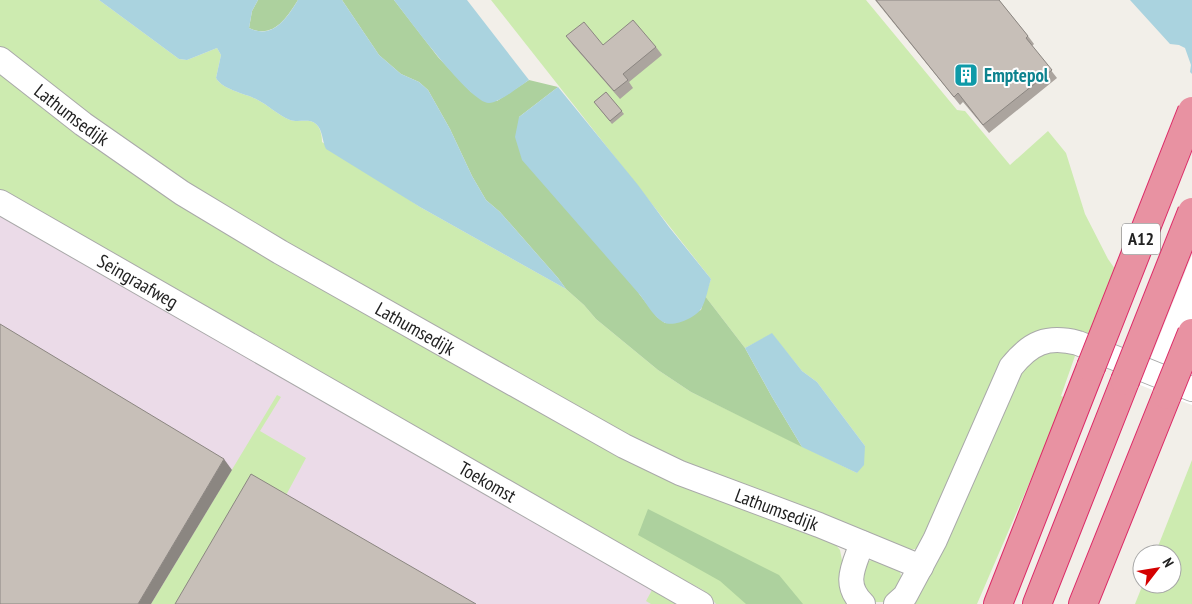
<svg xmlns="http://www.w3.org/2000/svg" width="1192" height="604" viewBox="0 0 1192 604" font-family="'PT Sans Narrow',sans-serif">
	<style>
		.industrial { fill: #ebdbe8 }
		.grass { fill: #cdebb0 }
		.forest { fill: #add19e }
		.water { fill: #aad3df }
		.pier { fill: #fff }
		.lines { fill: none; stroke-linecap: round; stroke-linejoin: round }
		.minor-casing { stroke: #a9a9a9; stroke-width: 26 }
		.highway-casing { stroke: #dc2a67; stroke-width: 30 }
		.minor { stroke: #fff; stroke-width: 24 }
		.highway { stroke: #e892a2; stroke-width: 28 }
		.highway-bridge-casing { stroke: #dc2a67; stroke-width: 30; stroke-linecap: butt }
		.highway-bridge { stroke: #e892a2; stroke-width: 28 }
		.wall { fill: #aba49e }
		.shaded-wall { fill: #8b8681 }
		.building { fill: #c7bfb8; stroke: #8b8681 }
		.labels { text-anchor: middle; stroke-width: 4; stroke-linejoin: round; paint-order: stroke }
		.shield { fill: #fff; stroke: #646464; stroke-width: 1 }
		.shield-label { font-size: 18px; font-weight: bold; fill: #222 }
		.culture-label { font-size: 19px; font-weight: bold; fill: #0d838f; stroke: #fff; text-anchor: start }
		.street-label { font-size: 19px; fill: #222; stroke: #fff }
	</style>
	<rect width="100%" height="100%" fill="#f2efe9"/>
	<polygon class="industrial" points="0,110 834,604 0,604"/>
	<g class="grass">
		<path d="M 0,0 L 99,0 L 179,59 L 187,60 L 217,48 L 221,55 L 216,78 C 223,90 244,93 256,99 C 268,105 278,115 290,120 C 298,123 309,118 316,124 C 321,129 322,136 322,142 L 420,207 L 566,289 L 584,305 L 596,319 L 658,370 L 691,392 L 857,473 L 865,446 L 817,382 L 802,371 L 772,334 L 745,348 L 705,296 L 711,279 L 491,0 L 866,0 L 957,110 L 965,111 L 1010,165 L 1048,131 L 1066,153 L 1085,214 L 1108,259 L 1115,269 L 1086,342 L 1041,337 L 924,545 L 915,549 L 906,551 L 689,471 L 257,233 L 128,149 L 0,50 Z"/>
		<polygon points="0,62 200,210 835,544 840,550 848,591 855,604 716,604 703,590 607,539 0,192"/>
		<polygon points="1044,346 1076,353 1061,396 1066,398 977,604 908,604 1012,376"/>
		<polygon points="277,395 281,397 260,431 306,458 284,499 188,604 151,604"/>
		<polygon points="1192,460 1192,604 1135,604 1143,584 1172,584 1172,554 1155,554"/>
		<polygon points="874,559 899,569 903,582 887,602 873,602 867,599 859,573 867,562"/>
		<polygon points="652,590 678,604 651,604 646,601"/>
	</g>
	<g class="forest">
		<path d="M 258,0 L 298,0 C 286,19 273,39 249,28 L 252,11 Z"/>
		<polygon points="342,0 394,0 438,57 471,92 497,101 529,80 558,87 519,117 640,295 657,317 665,323 701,310 705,296 745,348 772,397 802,447 691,392 658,370 596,319 584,305 566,289 558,278 500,212 486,200 472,176 450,129 428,90 419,82 401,74 379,55"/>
		<polygon points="648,509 779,575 803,604 746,604 720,581 638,535"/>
	</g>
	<g class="water">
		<path d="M 99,0 L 258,0 L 252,11 L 249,28 C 273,40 287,18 298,0 L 342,0 L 379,55 L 401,74 L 419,82 L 428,90 L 450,129 L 472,176 L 486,200 L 500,212 L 558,278 L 566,289 L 420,207 L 326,149 C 322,141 323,130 316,124 C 309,118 298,123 290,120 C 278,115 268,105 256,99 C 244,93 223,90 216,78 L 221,55 L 217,48 L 187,60 L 179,59 Z"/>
		<path d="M 394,0 L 467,0 L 529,80 C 520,86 499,103 489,103 C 470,103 408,18 394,0 Z"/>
		<polygon points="1130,0 1192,0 1192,74 1190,72 1191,65 1185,48 1179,45 1170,44"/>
		<path d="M 558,87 L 638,185 L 669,227 L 711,279 C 708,288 706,301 701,309 C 695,318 673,328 663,322 C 653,316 647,304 640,295 L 522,160 L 515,137 L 519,117 Z"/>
		<polygon points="772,333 802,371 817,382 865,446 864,465 857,473 802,447 772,397 745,348"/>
	</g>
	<polygon class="pier" points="1192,255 1192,405 1140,385"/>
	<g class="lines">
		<g class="minor-casing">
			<g id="minor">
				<path id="s1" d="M 0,59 L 83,124 L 182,193 L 280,252 L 624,446 L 680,473 L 819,525 L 921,567"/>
				<path id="s2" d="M 0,202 L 701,604"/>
				<path d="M 862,543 C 854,566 842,584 863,604"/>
				<path d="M 896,604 L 905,596 L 935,540 L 1011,367 C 1030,343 1047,335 1078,343 L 1192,389"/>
			</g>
		</g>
		<g class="highway-casing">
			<g id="highway">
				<polyline points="998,604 1091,367"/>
				<polyline points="1037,604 1125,381"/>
				<polyline points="1083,604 1167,395"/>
			</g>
		</g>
		<use href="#minor" class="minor"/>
		<use href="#highway" class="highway"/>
		<g class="highway-bridge-casing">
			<g id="highway-bridge">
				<polyline points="1091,367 1192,111"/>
				<polyline points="1125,381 1192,212"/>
				<polyline points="1167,395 1192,333"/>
			</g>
		</g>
		<use href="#highway-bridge" class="highway-bridge"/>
	</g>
	<g class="wall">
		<polygon points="875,0 999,0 1028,36 1034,44 1032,46 1057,78 989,133 963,102 960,105"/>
		<polygon points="566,36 603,45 656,47 662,55 629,82 633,88 620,99 572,44"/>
		<polygon points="606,92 624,114 612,124 594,102"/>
	</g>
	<polygon class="shaded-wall" points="224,459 232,470 151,604 138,604"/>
	<g class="building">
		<polygon points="876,0 999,0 1028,36 1026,38 1052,70 983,125 958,93 954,97"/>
		<polygon points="633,20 656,47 623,74 628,80 614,91 566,36 584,22 603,45"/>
		<polygon points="606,92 622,111 610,121 594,102"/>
		<polygon points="0,324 224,459 138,604 0,604"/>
		<polygon points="251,474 476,604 175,604"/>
	</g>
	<defs>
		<g id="building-square" transform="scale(1.25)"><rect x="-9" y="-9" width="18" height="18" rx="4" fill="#0f9aa8" stroke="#fff"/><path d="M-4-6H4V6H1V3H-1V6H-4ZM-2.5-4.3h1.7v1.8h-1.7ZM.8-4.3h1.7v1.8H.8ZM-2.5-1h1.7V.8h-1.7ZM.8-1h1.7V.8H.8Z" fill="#fff"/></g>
	</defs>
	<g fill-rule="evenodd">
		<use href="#building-square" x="966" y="75"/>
	</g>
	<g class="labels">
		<rect class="shield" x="1122" y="223.5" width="38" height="31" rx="4"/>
		<g class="shield-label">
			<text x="1141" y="245">A12</text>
		</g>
		<g class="culture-label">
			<text x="984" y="82">Emptepol</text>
		</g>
		<g class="street-label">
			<text dy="7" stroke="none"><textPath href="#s1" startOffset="91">Lathumsedijk</textPath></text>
			<text dy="7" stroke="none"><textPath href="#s2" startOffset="159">Seingraafweg</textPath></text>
			<text dy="7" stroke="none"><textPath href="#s1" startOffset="496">Lathumsedijk</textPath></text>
			<text dy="7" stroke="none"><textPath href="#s2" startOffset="562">Toekomst</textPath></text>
			<text dy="7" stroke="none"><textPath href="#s1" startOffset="901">Lathumsedijk</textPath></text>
		</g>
	</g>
	<g transform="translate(1157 569) rotate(59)"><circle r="24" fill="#ffffff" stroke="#a7a7a7"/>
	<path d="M0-4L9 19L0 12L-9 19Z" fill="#d40000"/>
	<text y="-8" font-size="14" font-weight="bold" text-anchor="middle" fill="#222222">N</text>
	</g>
</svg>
